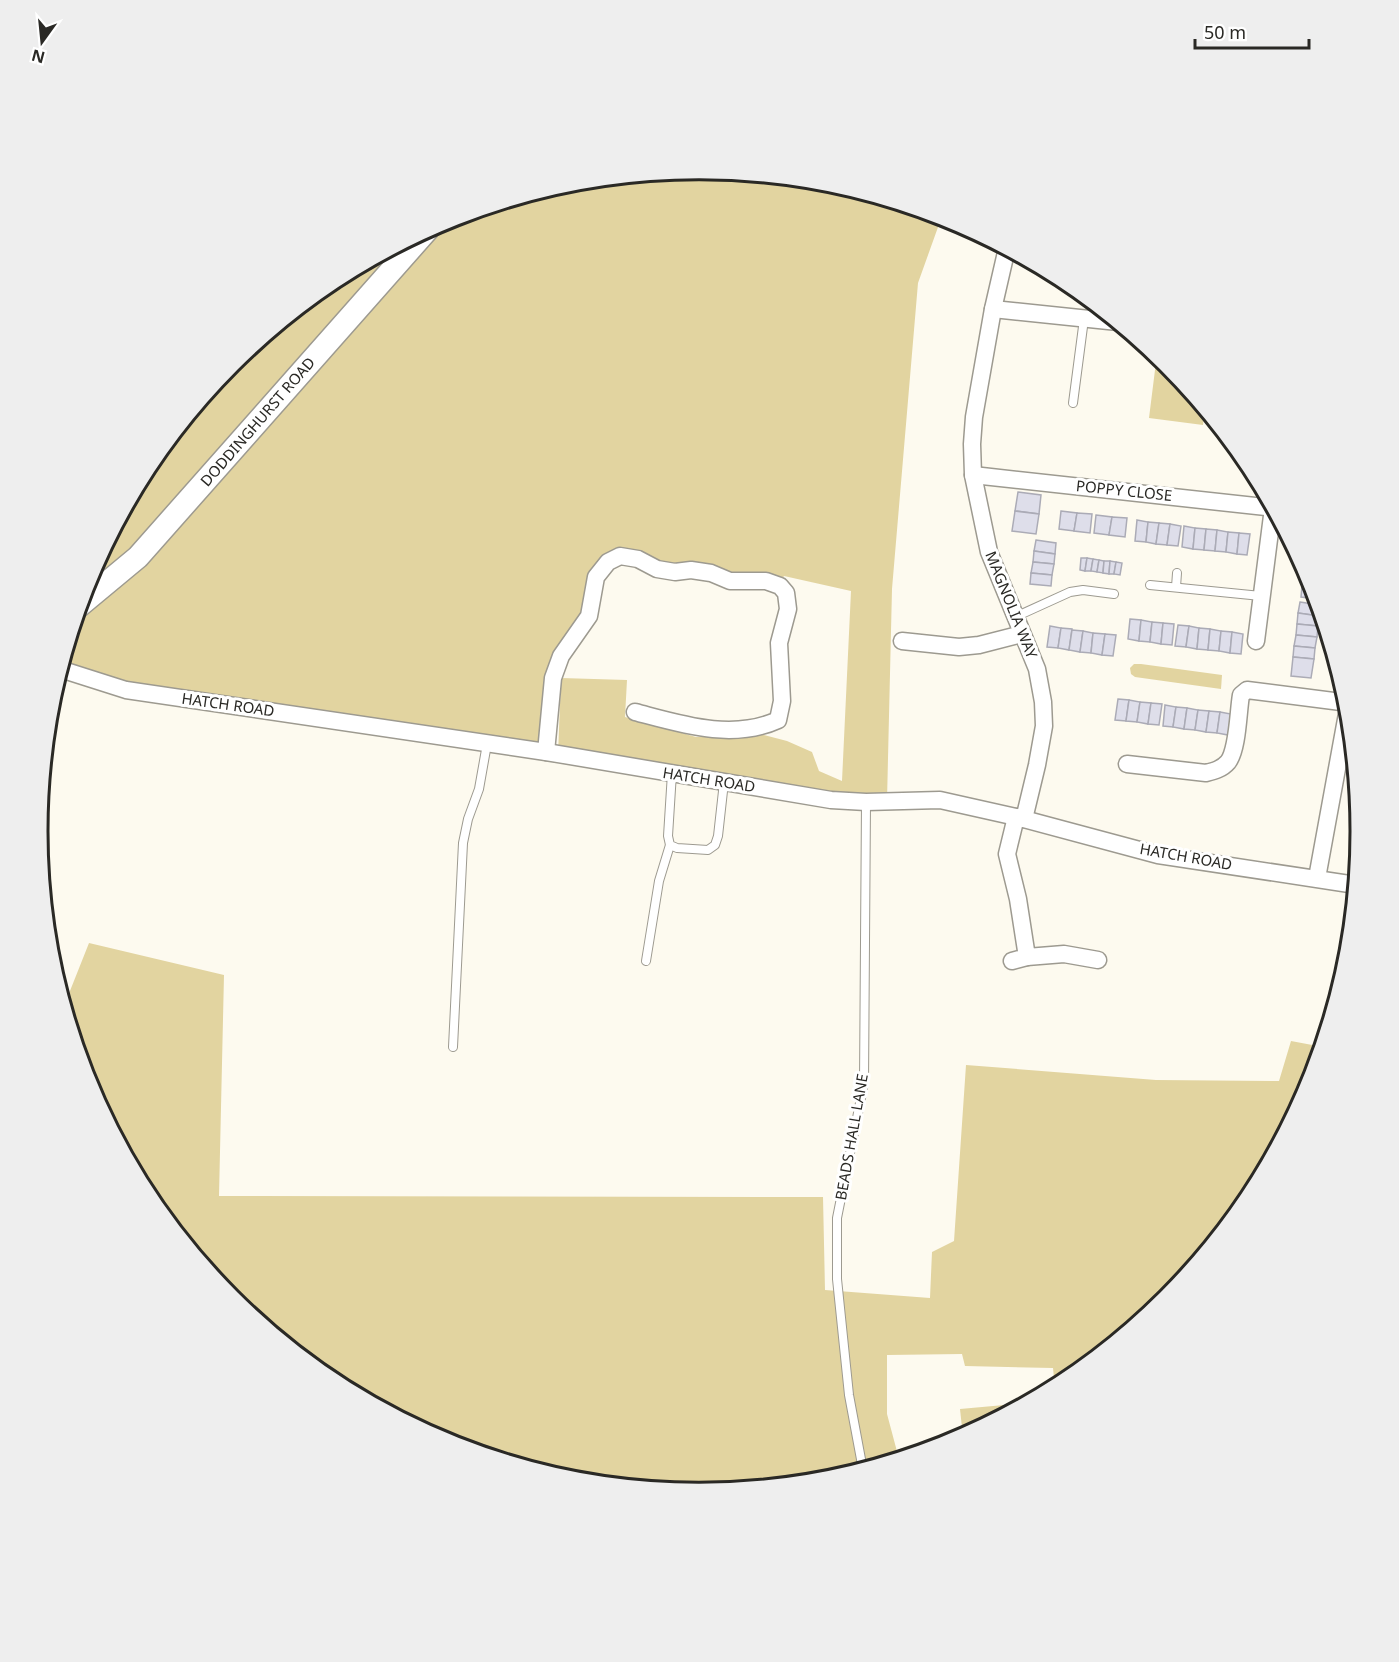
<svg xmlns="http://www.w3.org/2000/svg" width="1399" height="1662" viewBox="0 0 1399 1662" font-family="'Noto Sans',sans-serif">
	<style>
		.green { fill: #e2d4a0 }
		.building { fill: #dedeea; stroke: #ababb6; stroke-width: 1.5 }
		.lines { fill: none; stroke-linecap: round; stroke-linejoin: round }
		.lane-casing { stroke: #9d9a90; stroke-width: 10 }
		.street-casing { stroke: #9d9a90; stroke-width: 19 }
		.secondary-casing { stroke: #9d9a90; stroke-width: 25 }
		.lane { stroke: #fff; stroke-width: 8 }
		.street { stroke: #fff; stroke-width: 16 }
		.secondary { stroke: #fff; stroke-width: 22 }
		.labels { text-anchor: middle; stroke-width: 6; stroke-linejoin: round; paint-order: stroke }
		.street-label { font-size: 15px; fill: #2a2925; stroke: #fff }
		.rim { fill: none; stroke: #2a2925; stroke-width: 3 }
	</style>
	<rect width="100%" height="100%" fill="#fdfaef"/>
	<g class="green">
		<polygon points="700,169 829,182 942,216 918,283 892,589 887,801 558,755 561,678 627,680 625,717 696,737 760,734 787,741 812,752 819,771 842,781 851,591 784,576 779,585 608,562 589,616 561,656 546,752 261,709 60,669 88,577 149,463 232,363 332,280 446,219 571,182"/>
		<polygon points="1157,354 1168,363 1205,409 1203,425 1149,418"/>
		<polygon points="1141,664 1222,675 1221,689 1135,677 1131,674 1130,668 1134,664"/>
		<polygon points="89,943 224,975 219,1196 823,1197 825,1290 930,1298 932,1252 954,1241 966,1065 1156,1080 1279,1081 1291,1041 1323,1047 1311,1085 1250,1199 1167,1299 1067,1382 1055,1388 1053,1368 965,1366 962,1354 887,1355 887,1414 899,1459 828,1480 699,1493 570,1480 446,1442 331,1381 231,1299 149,1198 88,1084 64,1006"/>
		<polygon points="1026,1403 963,1437 960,1409"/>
	</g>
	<g class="building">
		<polygon points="1018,492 1041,495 1039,514 1015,511"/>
		<polygon points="1015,511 1039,514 1036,534 1012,531"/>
		<polygon points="1061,511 1077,513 1074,531 1059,529"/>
		<polygon points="1077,513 1092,514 1090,533 1074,531"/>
		<polygon points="1096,515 1112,517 1109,535 1094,533"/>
		<polygon points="1112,517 1127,518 1125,537 1109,535"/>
		<polygon points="1137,520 1148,522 1146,542 1135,541"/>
		<polygon points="1148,522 1159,523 1156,544 1146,542"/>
		<polygon points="1159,523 1170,524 1167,545 1156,544"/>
		<polygon points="1170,524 1181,526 1178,546 1167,545"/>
		<polygon points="1184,526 1195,528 1193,549 1182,547"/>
		<polygon points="1195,528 1206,529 1204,550 1193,549"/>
		<polygon points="1206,529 1217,530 1215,551 1204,550"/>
		<polygon points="1217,530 1228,532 1226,552 1215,551"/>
		<polygon points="1228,532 1239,533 1237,554 1226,552"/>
		<polygon points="1239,533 1250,534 1247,555 1237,554"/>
		<polygon points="1036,540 1056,543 1055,554 1034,551"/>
		<polygon points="1034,551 1055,554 1054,564 1033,562"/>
		<polygon points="1081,558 1087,558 1085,571 1080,570"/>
		<polygon points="1087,558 1093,559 1091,571 1085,571"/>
		<polygon points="1093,559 1099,560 1097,572 1091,571"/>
		<polygon points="1099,560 1104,561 1103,573 1097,572"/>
		<polygon points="1104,561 1110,561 1109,574 1103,573"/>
		<polygon points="1110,561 1116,562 1114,574 1109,574"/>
		<polygon points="1033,562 1054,564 1052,575 1031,573"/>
		<polygon points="1116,562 1122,563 1120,575 1114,574"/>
		<polygon points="1031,573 1052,575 1051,586 1030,584"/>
		<polygon points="1303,575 1310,576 1314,587 1302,586"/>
		<polygon points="1302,586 1314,587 1318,599 1301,597"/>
		<polygon points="1300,602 1319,605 1319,616 1298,613"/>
		<polygon points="1298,613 1319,616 1318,626 1297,624"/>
		<polygon points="1130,619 1141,620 1139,641 1128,639"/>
		<polygon points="1141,620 1152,622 1150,642 1139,641"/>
		<polygon points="1152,622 1163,623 1161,644 1150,642"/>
		<polygon points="1163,623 1174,624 1172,645 1161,644"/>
		<polygon points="1297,624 1318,626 1317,637 1296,635"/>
		<polygon points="1178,625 1189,626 1186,647 1175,646"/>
		<polygon points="1050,626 1061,628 1058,648 1047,647"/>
		<polygon points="1189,626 1199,628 1197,649 1186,647"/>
		<polygon points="1061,628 1072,629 1069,650 1058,648"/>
		<polygon points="1199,628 1210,629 1208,650 1197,649"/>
		<polygon points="1210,629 1221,631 1219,651 1208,650"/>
		<polygon points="1072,630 1083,631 1080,652 1069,650"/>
		<polygon points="1083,631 1093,633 1091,653 1080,652"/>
		<polygon points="1221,631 1232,632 1230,653 1219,651"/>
		<polygon points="1232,632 1243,634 1241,654 1230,653"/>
		<polygon points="1093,633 1105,634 1102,655 1091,653"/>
		<polygon points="1105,634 1116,635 1113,656 1102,655"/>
		<polygon points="1296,635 1317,637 1315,648 1294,646"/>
		<polygon points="1294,646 1315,648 1314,659 1293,657"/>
		<polygon points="1293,657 1314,659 1311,678 1291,676"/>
		<polygon points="1118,699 1129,700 1126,721 1115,720"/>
		<polygon points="1129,700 1140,702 1137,722 1126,721"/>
		<polygon points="1140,702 1151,703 1148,724 1137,722"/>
		<polygon points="1151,703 1162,704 1159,725 1148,724"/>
		<polygon points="1165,705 1176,707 1173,727 1163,726"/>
		<polygon points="1176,707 1187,708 1184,729 1173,727"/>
		<polygon points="1187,708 1198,710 1195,730 1184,729"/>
		<polygon points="1198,710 1209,711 1206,732 1195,730"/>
		<polygon points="1209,711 1220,712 1217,733 1206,732"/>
		<polygon points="1220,712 1231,714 1228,735 1217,733"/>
	</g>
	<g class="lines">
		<g class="lane-casing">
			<g id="lane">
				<polyline points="1073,403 1084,319"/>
				<polyline points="1150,585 1261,596"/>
				<polyline points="1176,587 1177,573"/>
				<polyline points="1015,617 1070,592 1083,590 1114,594"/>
				<polyline points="672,773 668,836 670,845 677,848 708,850 715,845 718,836 724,782"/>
				<polyline points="646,961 659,881 670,845"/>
				<polyline points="453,1047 463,843 468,819 479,789 487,744"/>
				<polyline points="863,1470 849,1395 837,1279 837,1218 864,1083 866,802"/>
			</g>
		</g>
		<g class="street-casing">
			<g id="street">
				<polyline points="1007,248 993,309 974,417 972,444 973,475 989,552 1037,669 1043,702 1044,726 1037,765 1024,819"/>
				<polyline points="993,309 1118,322"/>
				<polyline points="973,475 1274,508"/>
				<polyline points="902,641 959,647 979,645 1022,634"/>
				<polyline points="1256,641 1273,508"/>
				<polyline points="60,669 126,690 546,752 831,800 866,802 940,800 1016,817 1158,855 1356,885"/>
				<path d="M 546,752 L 553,678 L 561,656 L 589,616 L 596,577 L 608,562 L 620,556 L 638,559 L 657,569 L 675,572 L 691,570 L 711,573 L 730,581 L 766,581 L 780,586 L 786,593 L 788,609 L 779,643 L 782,701 L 778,720 C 732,741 681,724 635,712"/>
				<path d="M 1127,764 L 1206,773 C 1214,771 1222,769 1228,762 C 1238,749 1238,712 1241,695 L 1247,690 L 1349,703"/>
				<polyline points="1016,817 1007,854 1018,899 1027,957 1064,954 1098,960"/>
				<polyline points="1317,878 1349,703"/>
				<polyline points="1012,961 1027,957"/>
			</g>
		</g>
		<g class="secondary-casing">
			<polyline id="secondary" points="79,606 138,557 428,229"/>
		</g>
		<use href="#lane" class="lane"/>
		<use href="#street" class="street"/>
		<use href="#secondary" class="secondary"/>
	</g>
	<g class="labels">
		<g class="street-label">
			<text transform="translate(258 422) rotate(-49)" y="5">DODDINGHURST ROAD</text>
			<text transform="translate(1124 491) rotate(6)" y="5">POPPY CLOSE</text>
			<text transform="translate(1011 605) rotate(68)" y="5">MAGNOLIA WAY</text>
			<text transform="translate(228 705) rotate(8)" y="5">HATCH ROAD</text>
			<text transform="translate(709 780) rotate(9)" y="5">HATCH ROAD</text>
			<text transform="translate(1186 857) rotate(10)" y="5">HATCH ROAD</text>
			<text transform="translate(852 1137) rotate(-80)" y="5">BEADS HALL LANE</text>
		</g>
	</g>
	<path d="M0 0H1399V1662H0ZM48 831a651 651 0 1 1 1302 0a651 651 0 1 1-1302 0Z" fill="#eee" fill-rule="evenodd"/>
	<path class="rim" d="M48 831a651 651 0 1 1 1302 0a651 651 0 1 1-1302 0Z"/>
	<g transform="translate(42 42) rotate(195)" stroke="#ffffff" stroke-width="4.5" paint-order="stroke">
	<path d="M0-4.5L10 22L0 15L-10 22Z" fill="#2a2925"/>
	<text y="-9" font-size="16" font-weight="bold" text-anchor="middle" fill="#2a2925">N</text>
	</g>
	<path d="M1195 39v9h114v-9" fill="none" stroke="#2a2925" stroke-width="3"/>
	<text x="1204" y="39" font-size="18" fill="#2a2925" stroke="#ffffff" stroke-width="4.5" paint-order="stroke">50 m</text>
</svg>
